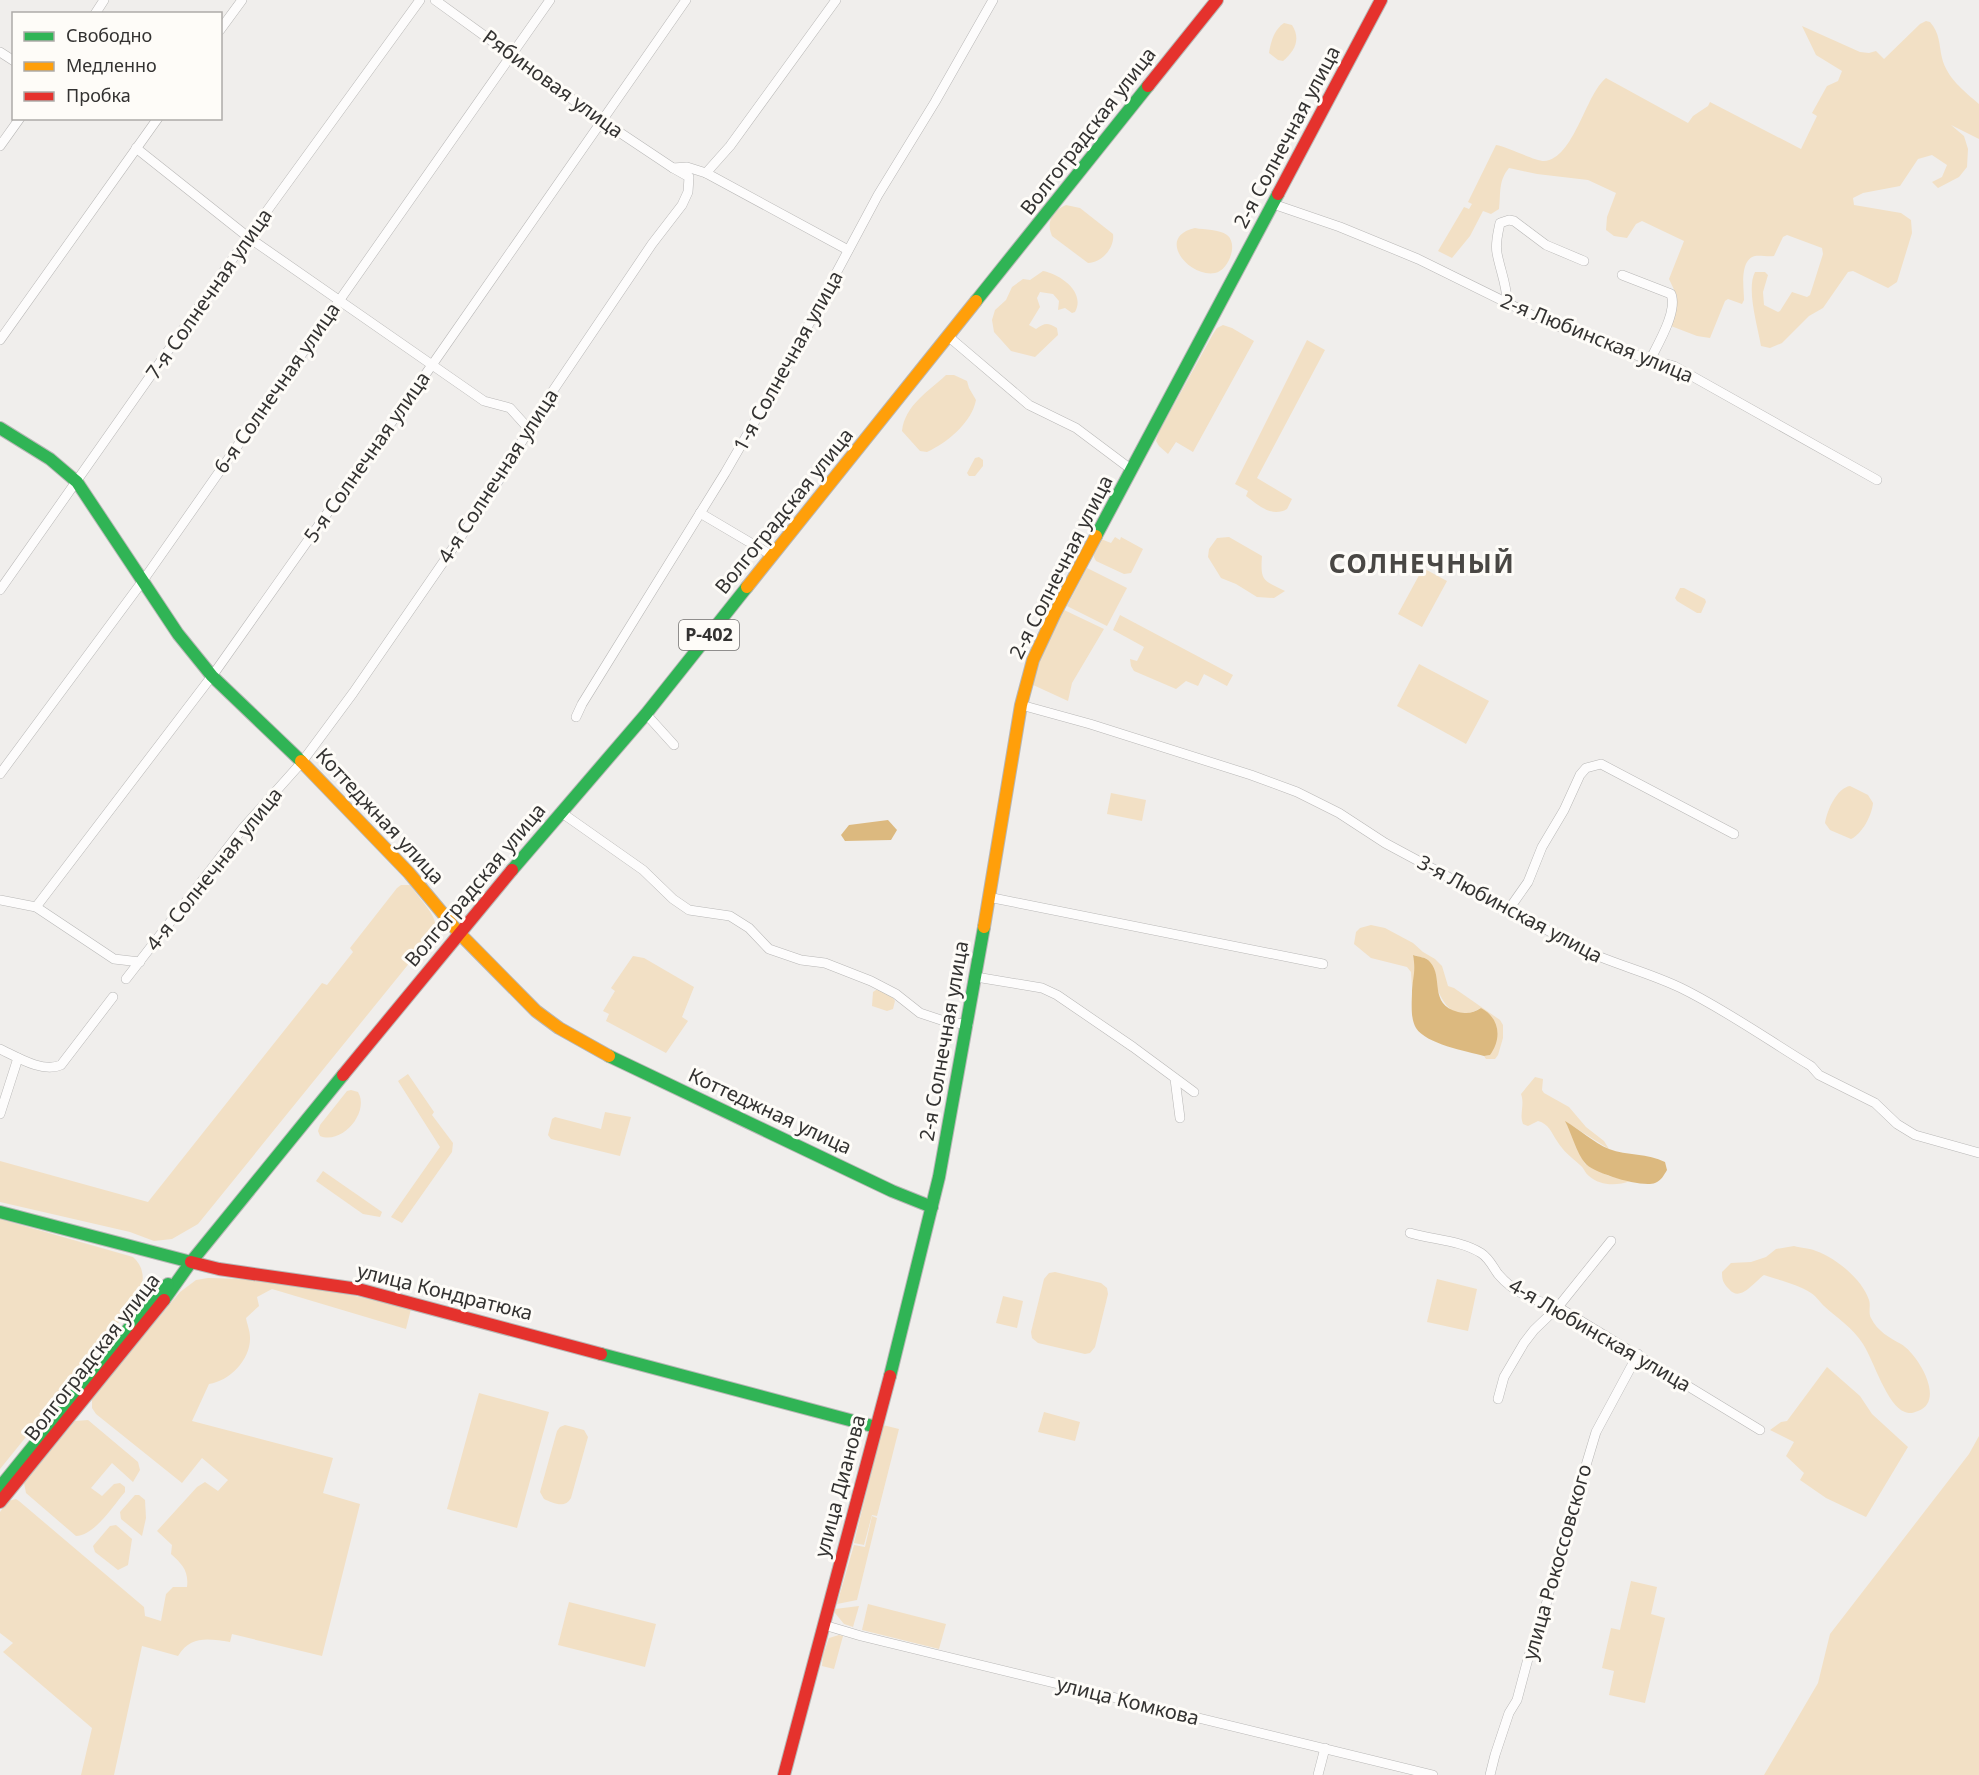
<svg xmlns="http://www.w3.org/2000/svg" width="1979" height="1775" viewBox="0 0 1979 1775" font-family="'Noto Sans',sans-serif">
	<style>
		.green { fill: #f2e0c5 }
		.water { fill: #dcb97f }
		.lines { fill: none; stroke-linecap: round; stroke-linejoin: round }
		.street-casing { stroke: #b8b7b6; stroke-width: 10 }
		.fast-casing { stroke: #b8b7b6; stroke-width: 14 }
		.slow-casing { stroke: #b8b7b6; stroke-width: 14 }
		.jam-casing { stroke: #b8b7b6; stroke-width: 14 }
		.street { stroke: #fdfcfc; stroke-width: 9 }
		.fast { stroke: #30b455; stroke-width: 12 }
		.slow { stroke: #ff9f0a; stroke-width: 12 }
		.jam { stroke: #e5322d; stroke-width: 12 }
		.labels { text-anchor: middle; stroke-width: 6; stroke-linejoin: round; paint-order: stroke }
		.shield { fill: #fefcf8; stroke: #706f6d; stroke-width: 1.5 }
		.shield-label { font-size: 18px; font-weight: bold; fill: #333231 }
		.street-label { font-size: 20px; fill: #333231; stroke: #fefcf8 }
		.district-label { font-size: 26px; font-weight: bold; letter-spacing: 1.5px; fill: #494744; stroke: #fefcf8 }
	</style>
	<rect width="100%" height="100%" fill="#f0eeec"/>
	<g class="green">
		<path d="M 1926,21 L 1930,22 C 1940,33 1939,45 1942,58 C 1947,78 1964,91 1979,104 L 1979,139 L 1951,125 L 1964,136 L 1968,149 L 1967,167 L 1959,177 L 1938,188 L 1932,182 L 1942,177 L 1947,165 L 1932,155 L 1918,159 L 1900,186 L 1863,193 L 1853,198 L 1854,205 L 1901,213 L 1911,220 L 1912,233 L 1897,282 L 1888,288 L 1853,271 L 1848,272 L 1823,308 L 1809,316 L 1782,343 L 1770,348 L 1761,346 C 1758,327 1746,289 1755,272 L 1765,272 L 1768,275 L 1763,292 L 1764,305 L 1778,312 L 1780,311 L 1792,292 L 1807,297 L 1810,295 L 1823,254 L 1822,248 L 1787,235 L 1783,237 L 1774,256 C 1768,257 1760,255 1755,256 C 1739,260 1744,289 1744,300 L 1742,304 L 1728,299 L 1725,301 L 1710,338 L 1697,336 L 1671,326 L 1677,296 L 1669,279 L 1684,241 L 1642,221 L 1636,224 L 1627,238 L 1614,236 L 1606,230 L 1607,217 L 1616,193 L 1588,180 L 1537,174 L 1509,168 C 1498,181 1501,193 1499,209 L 1491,214 L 1483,211 L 1470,236 L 1452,258 L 1438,251 L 1464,207 L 1469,209 L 1472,204 L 1468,202 L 1496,145 C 1508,147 1535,161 1544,161 C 1574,159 1585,95 1606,78 L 1688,123 L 1693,116 L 1708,106 L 1710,102 L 1801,149 L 1817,116 L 1812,113 L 1827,86 L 1838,81 L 1842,71 L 1816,55 L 1802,26 L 1860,52 L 1869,53 L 1876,51 L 1884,59 L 1920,24 Z"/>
		<path d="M 1284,23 L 1292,25 C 1301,39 1295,51 1283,61 L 1278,60 L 1269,53 C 1271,41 1274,30 1284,23 Z"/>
		<path d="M 1066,205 L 1080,208 L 1113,234 C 1115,248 1101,263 1088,263 L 1052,236 C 1046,222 1052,211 1066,205 Z"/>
		<path d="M 1195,228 C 1205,230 1219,229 1227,235 C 1239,244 1228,271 1215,273 C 1189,278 1155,237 1195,228 Z"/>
		<path d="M 1043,271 C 1060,274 1086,292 1075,312 L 1072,313 L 1065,308 L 1058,310 L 1059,301 L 1053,294 L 1040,292 L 1037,298 L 1040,307 L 1029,325 L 1036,329 C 1045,323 1047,322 1057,328 L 1058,335 L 1035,357 L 1011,351 L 994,332 L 992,320 L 995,310 L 1006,300 L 1012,287 L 1023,279 L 1030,280 Z"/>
		<polygon points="1223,325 1232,328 1254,341 1193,452 1176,442 1168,454 1159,446 1156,441 1159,432 1213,334 1217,328"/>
		<path d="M 1307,340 L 1325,350 L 1257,478 L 1292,499 L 1287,509 C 1272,518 1258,505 1246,496 L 1248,491 L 1235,484 Z"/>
		<path d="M 946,375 L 954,375 L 967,381 L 969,388 L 976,400 C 972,422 947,443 927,452 L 920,451 L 902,431 C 905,405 928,392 946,375 Z"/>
		<polygon points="979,457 983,460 983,466 975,476 969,476 967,473 975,458"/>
		<path d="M 1115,537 L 1120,540 L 1121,537 L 1143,549 L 1131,573 L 1124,574 L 1096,561 C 1090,553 1097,546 1101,539 L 1111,543 Z"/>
		<path d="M 1229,537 L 1262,556 C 1260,583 1264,580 1285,591 L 1274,598 L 1257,597 L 1236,584 L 1221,578 L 1208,557 L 1209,549 L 1217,538 Z"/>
		<polygon points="1087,568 1127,588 1107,626 1067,606"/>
		<polygon points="1423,568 1447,581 1422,627 1398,614"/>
		<polygon points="1680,588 1684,588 1705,599 1706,602 1701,613 1697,613 1677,601 1675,598"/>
		<polygon points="1062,609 1104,629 1072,683 1068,701 1031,684 1044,644"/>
		<polygon points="1120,615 1233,675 1227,686 1204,674 1198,686 1186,681 1176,689 1134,671 1131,666 1130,659 1137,661 1144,647 1113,630"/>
		<polygon points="1419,664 1489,701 1466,744 1397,706"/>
		<path d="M 1850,786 L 1868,795 L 1873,803 C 1872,815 1862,834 1851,839 L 1830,830 L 1825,823 C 1827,810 1837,788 1850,786 Z"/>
		<polygon points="1111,793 1146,800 1142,821 1107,814"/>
		<path d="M 401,885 L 410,885 C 440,925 447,923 411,961 L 198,1224 L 172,1239 L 154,1241 L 130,1232 L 0,1202 L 0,1161 L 148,1202 L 322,983 L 327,985 L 353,952 L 350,948 L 397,888 Z"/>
		<path d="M 1371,925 L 1385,928 L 1413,943 L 1423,952 L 1435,959 L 1442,966 L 1448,986 L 1454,988 L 1500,1020 L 1503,1025 L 1503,1038 L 1498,1055 L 1495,1059 L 1486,1059 L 1484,1056 L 1490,1055 L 1493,1019 L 1481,1008 C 1444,1030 1436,984 1427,959 L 1413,955 L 1416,969 L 1412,987 L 1411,972 L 1407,967 L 1371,958 L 1354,944 L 1356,932 L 1360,928 Z"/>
		<polygon points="633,956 644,958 694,987 682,1017 688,1021 666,1053 606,1021 609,1014 603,1011 615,991 611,988"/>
		<path d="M 876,990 C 882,990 892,995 895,1001 L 893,1009 L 887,1011 L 872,1006 L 873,992 Z"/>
		<polygon points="408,1074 434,1112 432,1115 453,1143 452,1152 402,1223 391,1217 440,1147 398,1081"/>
		<path d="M 1535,1077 L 1543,1079 L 1542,1090 L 1544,1093 L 1569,1107 L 1586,1127 L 1604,1141 L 1609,1149 L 1566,1122 L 1585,1164 L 1609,1176 L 1630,1181 C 1617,1186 1600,1186 1589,1176 C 1585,1173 1584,1168 1580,1165 C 1571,1157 1563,1151 1557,1141 C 1551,1132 1549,1124 1538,1121 L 1528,1126 L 1523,1124 C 1519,1114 1525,1105 1521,1094 Z"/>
		<path d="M 351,1090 L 358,1092 C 370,1112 342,1145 320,1136 L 318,1131 L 320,1125 L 347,1091 Z"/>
		<polygon points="605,1112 631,1117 620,1156 551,1139 548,1135 552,1119 555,1117 601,1129"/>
		<polygon points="323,1171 382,1212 380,1217 363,1214 316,1181"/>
		<path d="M 0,1219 L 133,1257 C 147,1270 144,1285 136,1301 L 0,1469 Z"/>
		<path d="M 1794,1246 C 1801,1248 1810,1248 1816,1251 C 1836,1258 1862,1279 1869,1300 C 1871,1305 1868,1313 1871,1318 C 1877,1331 1890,1338 1901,1344 C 1918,1354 1946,1401 1918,1411 C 1913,1413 1910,1414 1905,1412 C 1887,1406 1874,1361 1863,1344 C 1853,1328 1837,1318 1824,1306 C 1820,1302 1816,1296 1811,1293 C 1798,1284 1778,1280 1764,1275 C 1754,1282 1740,1303 1729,1289 C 1723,1283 1722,1280 1722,1272 L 1731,1263 L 1751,1262 L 1766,1257 L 1776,1249 Z"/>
		<polygon points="1055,1272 1101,1283 1107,1288 1108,1294 1095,1347 1090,1353 1085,1354 1038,1343 1032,1338 1031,1332 1044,1279 1049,1273"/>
		<path d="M 208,1278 C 276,1279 345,1292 411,1309 L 406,1329 L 272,1289 L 257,1297 L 259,1306 L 246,1318 C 247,1324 250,1331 250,1337 C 251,1359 230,1381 209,1384 L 192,1421 L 333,1458 L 323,1493 L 360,1504 L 322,1656 L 232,1634 L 230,1642 C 209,1639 191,1635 178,1656 L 142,1646 L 114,1775 L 81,1775 L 92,1728 L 3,1652 L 13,1643 L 0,1633 L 0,1512 L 8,1501 L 16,1499 L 19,1501 L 144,1607 L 145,1616 L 161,1621 L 166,1594 L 173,1587 L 187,1587 C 189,1571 182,1564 171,1554 L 172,1545 L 157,1531 L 197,1487 L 205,1482 L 218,1491 L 228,1480 L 202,1458 L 182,1483 L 96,1414 L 92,1408 L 92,1398 L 180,1292 L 196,1280 Z"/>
		<polygon points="1437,1279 1477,1289 1468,1331 1427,1322"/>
		<polygon points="1003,1296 1023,1301 1017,1328 996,1323"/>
		<polygon points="1827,1367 1860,1396 1872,1414 1908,1447 1866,1517 1826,1498 1800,1480 1804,1473 1786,1456 1794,1442 1770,1430 1781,1422 1787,1421"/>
		<polygon points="479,1393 549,1412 517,1528 447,1509"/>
		<polygon points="1044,1412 1080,1422 1075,1441 1038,1432"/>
		<path d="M 88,1420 L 138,1462 L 140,1470 L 133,1482 L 112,1463 L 91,1488 L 102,1496 L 114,1484 L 120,1483 L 125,1487 L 125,1492 C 113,1506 94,1536 76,1536 L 26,1493 L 24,1483 L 75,1421 Z"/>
		<path d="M 565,1425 L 584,1430 L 588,1437 L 571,1498 C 565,1509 553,1503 544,1499 L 540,1492 L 557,1431 L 560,1427 Z"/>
		<polygon points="883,1425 899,1429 877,1516 872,1515 864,1545 854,1543"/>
		<polygon points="1979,1436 1979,1775 1764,1775 1818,1683 1830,1634 1969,1454"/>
		<polygon points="135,1495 139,1495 145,1500 146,1518 142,1536 121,1519 120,1512"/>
		<polygon points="872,1516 877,1518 857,1600 837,1604 854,1545 865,1547"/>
		<polygon points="116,1525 132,1539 128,1565 118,1570 95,1552 93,1546 110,1526"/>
		<polygon points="1631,1581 1657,1587 1651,1614 1665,1618 1645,1703 1609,1695 1614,1671 1602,1668 1611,1628 1620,1630"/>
		<polygon points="569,1602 656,1624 645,1667 558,1645"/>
		<polygon points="868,1604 946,1624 939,1649 862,1630"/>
		<polygon points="859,1606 853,1627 844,1624 835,1613 835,1609"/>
		<polygon points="839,1635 843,1636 834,1669 822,1666 823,1655 829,1638"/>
	</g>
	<g class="water">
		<polygon points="888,820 897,830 891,840 845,841 841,835 849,825"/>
		<path d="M 1413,955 C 1419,957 1426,957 1430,962 C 1444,977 1428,1004 1458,1012 C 1468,1014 1473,1013 1481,1008 C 1500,1018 1502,1039 1490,1055 L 1484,1056 C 1466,1051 1426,1044 1416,1028 C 1410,1018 1412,1002 1412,991 C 1413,976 1416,971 1413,955 Z"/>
		<path d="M 1565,1121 C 1579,1129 1594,1143 1609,1149 C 1627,1156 1648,1153 1665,1162 L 1667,1170 C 1664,1175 1661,1181 1655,1183 C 1642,1188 1593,1173 1585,1163 C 1577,1154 1571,1132 1565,1121 Z"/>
	</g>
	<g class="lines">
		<g class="street-casing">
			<g id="street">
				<polyline points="435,0 601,120 673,168"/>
				<polyline points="95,14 104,0"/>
				<polyline points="220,30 242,0"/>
				<polyline points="0,52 14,61"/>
				<polyline points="0,146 20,118"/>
				<polyline points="136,148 248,237 484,401 510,408 528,428"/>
				<polyline points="706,173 848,250"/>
				<polyline points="1273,204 1340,227 1418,259 1544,321 1644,358 1674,366 1877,480"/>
				<path d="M 1622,275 L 1671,294 C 1678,311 1658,344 1650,360"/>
				<path d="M 1507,302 C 1507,285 1500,270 1497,253 C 1495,243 1498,233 1500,223 L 1509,220 L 1514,221 L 1546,245 L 1584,261"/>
				<polyline points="949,337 1029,405 1076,428 1132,470"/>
				<polyline points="0,340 158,118"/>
				<polyline points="700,513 773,556"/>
				<polyline points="0,590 248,237 420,0"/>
				<path d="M 1021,705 L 1090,724 L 1251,775 L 1297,792 L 1339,813 L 1385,843 L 1586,951 C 1617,965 1650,973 1681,988 C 1726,1010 1768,1040 1811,1066 L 1819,1075 L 1875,1103 L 1897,1124 L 1915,1135 L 1979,1153"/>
				<polyline points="646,714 674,745"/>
				<polyline points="576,717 582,704 725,473 780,378 878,195 935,102 993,0"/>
				<polyline points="0,774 142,582 550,0"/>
				<polyline points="562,813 643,870 673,899 689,910 730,916 749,928 769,949 801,960 825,963 871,981 896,994 920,1013 941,1020 968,1025"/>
				<polyline points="988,897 1323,964"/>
				<polyline points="0,900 36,907 114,959 140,962"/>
				<polyline points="36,907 215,672 432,365 686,0"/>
				<polyline points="1509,909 1528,882 1542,847 1564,810 1580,775 1586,768 1601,764 1734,834"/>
				<polyline points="976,977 1042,988 1057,995 1133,1047 1194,1092"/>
				<polyline points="126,979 243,828 302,762 353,693 493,490 546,401 652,244 682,205 688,192 689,177 673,168 687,167 706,173 730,146 836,0"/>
				<path d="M 0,1049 C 17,1057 42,1073 61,1065 L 113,997"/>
				<polyline points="1175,1079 1180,1118"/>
				<polyline points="0,1114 18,1058"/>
				<path d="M 1410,1233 C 1433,1240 1460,1240 1481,1253 C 1489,1258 1493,1267 1498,1274 C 1514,1293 1535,1301 1558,1307 L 1760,1430"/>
				<polyline points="1498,1399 1504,1377 1524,1343 1534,1330 1558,1307 1611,1241"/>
				<polyline points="824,1625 861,1636 1433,1775"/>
				<polyline points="1318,1775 1325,1748"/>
				<polyline points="1490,1775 1495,1755 1509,1713 1517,1700 1529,1655 1537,1642 1554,1572 1596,1432 1638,1354"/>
			</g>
		</g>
		<g class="fast-casing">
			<g id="fast">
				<polyline points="976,301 1148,86"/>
				<polyline points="0,428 50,459 77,482 178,634 212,676 301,761"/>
				<polyline points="1096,536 1278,194"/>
				<polyline points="512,870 646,714 747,587"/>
				<polyline points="609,1056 892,1191 932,1207"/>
				<polyline points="0,1212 191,1262"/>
				<polyline points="164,1300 191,1262 343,1075"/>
				<polyline points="601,1354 876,1427"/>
				<polyline points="890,1376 939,1177 984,927"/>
				<polyline points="0,1487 150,1302 168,1284"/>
			</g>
		</g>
		<g class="slow-casing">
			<g id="slow">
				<polyline points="747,587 976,301"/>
				<polyline points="301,761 409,873 459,933 536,1011 559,1028 609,1056"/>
				<polyline points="984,927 1021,705 1033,660 1055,613 1096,536"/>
			</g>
		</g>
		<g class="jam-casing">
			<g id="jam">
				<polyline points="1148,86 1217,0"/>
				<polyline points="1278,194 1381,0"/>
				<polyline points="343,1075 512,870"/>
				<polyline points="191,1262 219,1269 358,1289 601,1354"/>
				<polyline points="0,1502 164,1300"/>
				<polyline points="784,1775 890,1376"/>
			</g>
		</g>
		<use href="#street" class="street"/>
		<use href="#fast" class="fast"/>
		<use href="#slow" class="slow"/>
		<use href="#jam" class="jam"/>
	</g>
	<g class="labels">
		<rect class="shield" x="679" y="620" width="60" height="30" rx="4.5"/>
		<g class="shield-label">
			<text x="709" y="641">Р-402</text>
		</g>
		<g class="street-label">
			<text transform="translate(553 84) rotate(36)" y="7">Рябиновая улица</text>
			<text transform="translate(1088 131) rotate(-52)" y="7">Волгоградская улица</text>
			<text transform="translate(1287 137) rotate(-62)" y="7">2-я Солнечная улица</text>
			<text transform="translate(209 294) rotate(-55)" y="7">7-я Солнечная улица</text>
			<text transform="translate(1597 338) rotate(22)" y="7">2-я Любинская улица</text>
			<text transform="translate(788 361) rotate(-61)" y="7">1-я Солнечная улица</text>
			<text transform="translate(277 388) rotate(-55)" y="7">6-я Солнечная улица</text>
			<text transform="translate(367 457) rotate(-55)" y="7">5-я Солнечная улица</text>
			<text transform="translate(498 476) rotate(-57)" y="7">4-я Солнечная улица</text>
			<text transform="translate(784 511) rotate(-51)" y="7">Волгоградская улица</text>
			<text transform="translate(1061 567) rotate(-63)" y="7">2-я Солнечная улица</text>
			<text transform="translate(380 816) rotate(47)" y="7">Коттеджная улица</text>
			<text transform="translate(214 869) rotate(-51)" y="7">4-я Солнечная улица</text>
			<text transform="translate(475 885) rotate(-50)" y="7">Волгоградская улица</text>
			<text transform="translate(1510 909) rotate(28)" y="7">3-я Любинская улица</text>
			<text transform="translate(944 1041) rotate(-80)" y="7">2-я Солнечная улица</text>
			<text transform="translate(770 1111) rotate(25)" y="7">Коттеджная улица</text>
			<text transform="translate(445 1292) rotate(14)" y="7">улица Кондратюка</text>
			<text transform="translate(1600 1335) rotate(30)" y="7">4-я Любинская улица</text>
			<text transform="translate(92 1357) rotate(-52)" y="7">Волгоградская улица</text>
			<text transform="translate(840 1486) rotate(-75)" y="7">улица Дианова</text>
			<text transform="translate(1557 1562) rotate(-74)" y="7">улица Рокоссовского</text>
			<text transform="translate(1128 1701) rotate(14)" y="7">улица Комкова</text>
		</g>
		<g class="district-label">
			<text x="1422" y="573">СОЛНЕЧНЫЙ</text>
		</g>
	</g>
	<rect x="12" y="12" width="210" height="108" fill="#fefcf8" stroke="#adaba8" stroke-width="1.5"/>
	<rect x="24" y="32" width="30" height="9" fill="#30b455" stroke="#adaba8" stroke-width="1.5"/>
	<text x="66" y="42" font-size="18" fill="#333231">Свободно</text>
	<rect x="24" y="62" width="30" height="9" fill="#ff9f0a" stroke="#adaba8" stroke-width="1.5"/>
	<text x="66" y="72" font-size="18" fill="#333231">Медленно</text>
	<rect x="24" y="92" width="30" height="9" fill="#e5322d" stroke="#adaba8" stroke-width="1.5"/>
	<text x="66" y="102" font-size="18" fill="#333231">Пробка</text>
</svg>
